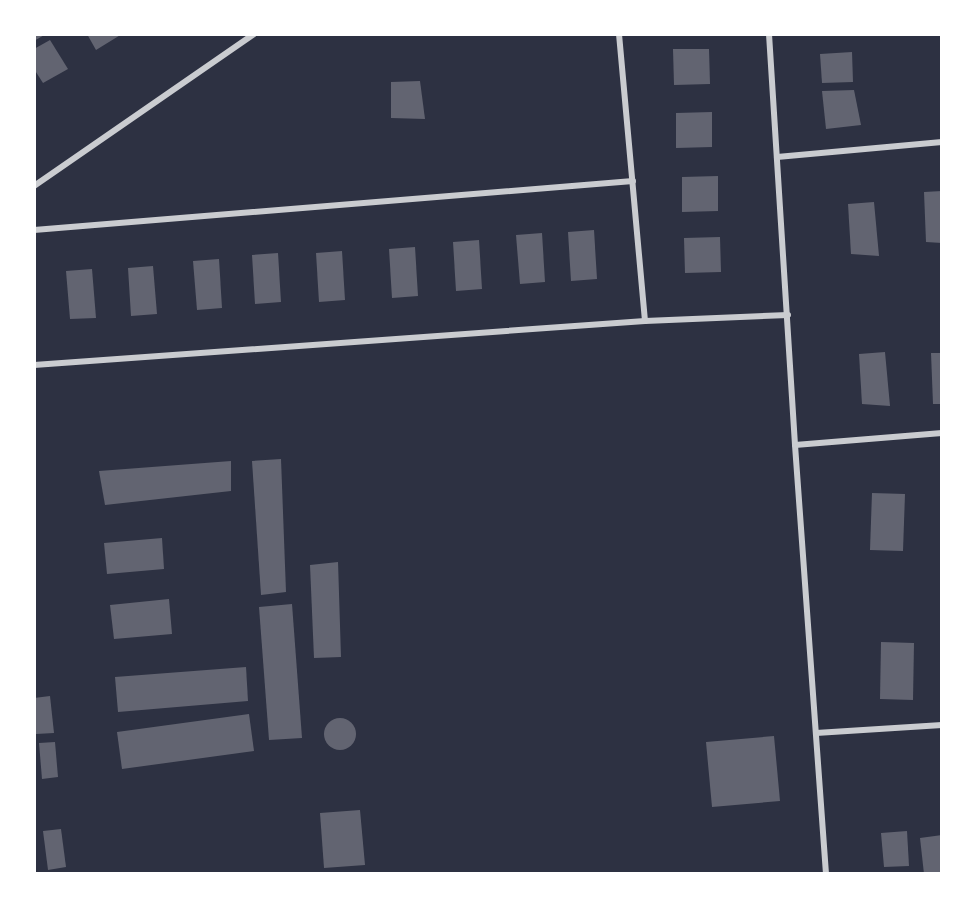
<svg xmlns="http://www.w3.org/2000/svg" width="976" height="908" viewBox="0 0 976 908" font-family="Poppins,sans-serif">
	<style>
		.building { fill: #626471 }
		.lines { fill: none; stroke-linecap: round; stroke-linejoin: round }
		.minor { stroke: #caccd0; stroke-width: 6 }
	</style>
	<rect width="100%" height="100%" fill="#2d3142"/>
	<g class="building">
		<polygon points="34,34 46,34 34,41"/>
		<polygon points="87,34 122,34 96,50"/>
		<polygon points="50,40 68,69 43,83 34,69 34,49"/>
		<polygon points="673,49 709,49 710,84 674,85"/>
		<polygon points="852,52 853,82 822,83 820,54"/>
		<polygon points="420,81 425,119 391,118 391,82"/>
		<polygon points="854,90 861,125 826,129 822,91"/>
		<polygon points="712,112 712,147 676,148 676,113"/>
		<polygon points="718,176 718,211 682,212 682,177"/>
		<polygon points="942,191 942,243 926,242 924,192"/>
		<polygon points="874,202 879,256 851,254 848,204"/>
		<polygon points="594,230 597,279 571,281 568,232"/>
		<polygon points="542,233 545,282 520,284 516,235"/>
		<polygon points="720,237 721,272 685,273 684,238"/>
		<polygon points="479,240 482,289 456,291 453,242"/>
		<polygon points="415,247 418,296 392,298 389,249"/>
		<polygon points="342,251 345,300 319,302 316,253"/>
		<polygon points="278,253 281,302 255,304 252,255"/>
		<polygon points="219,259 222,308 197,310 193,261"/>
		<polygon points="153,266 157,314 131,316 128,268"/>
		<polygon points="92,269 96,318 70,319 66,271"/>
		<polygon points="885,352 890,406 862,404 859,354"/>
		<polygon points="931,353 942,353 942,404 933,404"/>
		<polygon points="281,459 286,592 261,595 252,461"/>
		<polygon points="231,461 231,491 105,505 99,471"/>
		<polygon points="872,493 905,494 903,551 870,550"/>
		<polygon points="162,538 164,569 107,574 104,543"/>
		<polygon points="338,562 341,657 314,658 310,565"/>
		<polygon points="169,599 172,634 114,639 110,605"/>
		<polygon points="292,604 302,738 269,740 259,607"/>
		<polygon points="881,642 914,643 913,700 880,699"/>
		<polygon points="246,667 248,701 118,712 115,677"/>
		<polygon points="50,696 54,733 36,734 34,698"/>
		<polygon points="249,714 254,751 122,769 117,732"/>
		<circle cx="340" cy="734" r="16"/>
		<polygon points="774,736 780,801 712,807 706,742"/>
		<polygon points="55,742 58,777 42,779 39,743"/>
		<polygon points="360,810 365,865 324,868 320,813"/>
		<polygon points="61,829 66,867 48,870 43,831"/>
		<polygon points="907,831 909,866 884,867 881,833"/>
		<polygon points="942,835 942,874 924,874 920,838"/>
	</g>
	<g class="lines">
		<g class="minor">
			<polyline points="619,34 645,321"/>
			<polyline points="769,34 795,445 826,874"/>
			<polyline points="777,157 942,142"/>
			<polyline points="34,186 254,34"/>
			<polyline points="34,230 633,181"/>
			<polyline points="34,365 645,321 788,315"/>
			<polyline points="795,445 942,433"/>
			<polyline points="816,733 942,725"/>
		</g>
	</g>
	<rect width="976" height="908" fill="none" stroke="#ffffff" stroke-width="72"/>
</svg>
